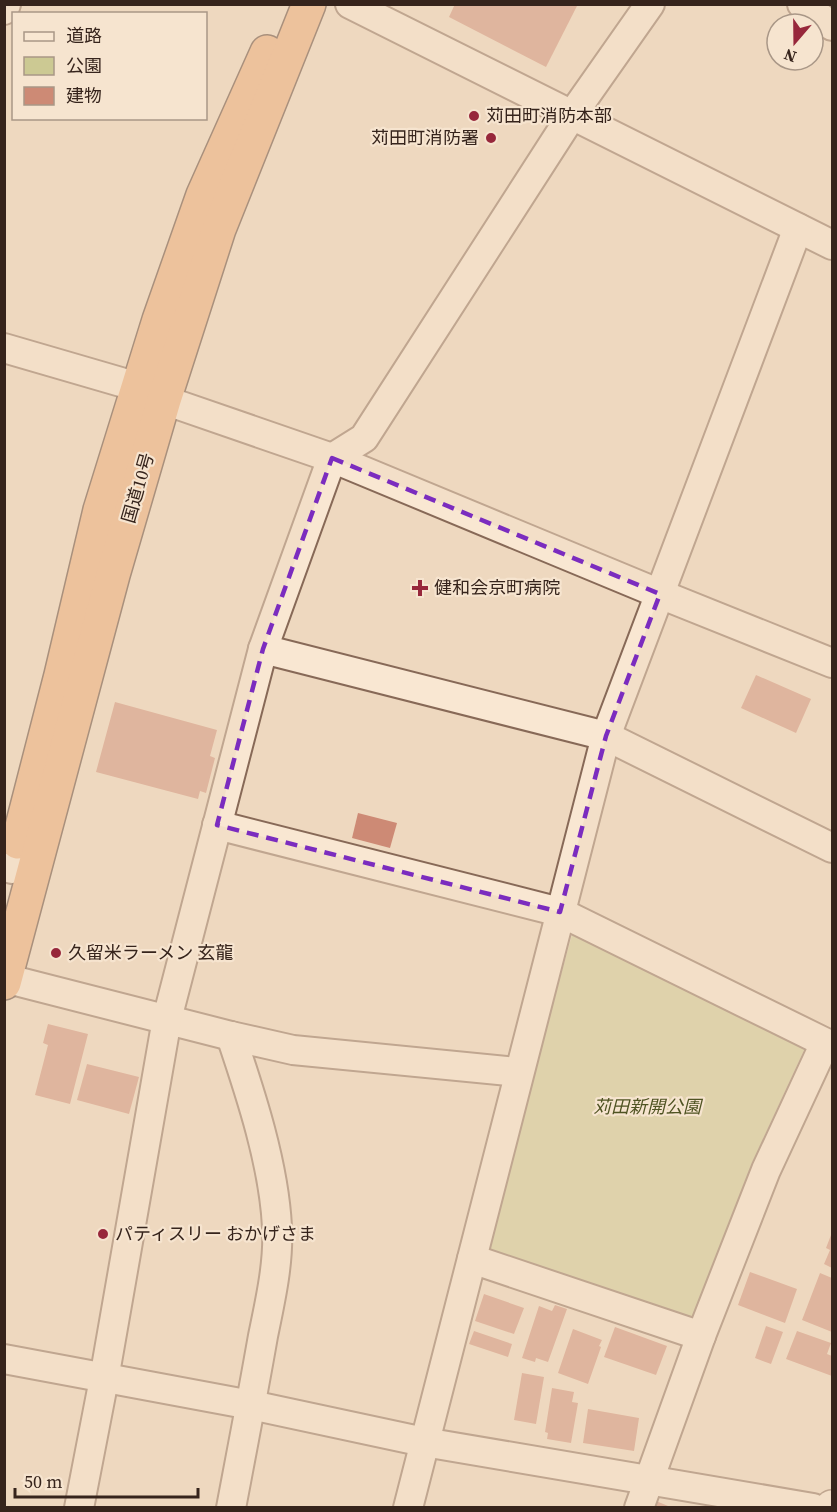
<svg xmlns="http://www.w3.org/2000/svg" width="837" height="1512" viewBox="0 0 837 1512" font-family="'Source Serif 4','Noto Sans JP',serif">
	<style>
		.green { fill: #ccc993 }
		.building { fill: #cd8a75 }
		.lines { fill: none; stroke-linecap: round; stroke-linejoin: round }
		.minor-casing { stroke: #876957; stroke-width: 32 }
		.tertiary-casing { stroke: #876957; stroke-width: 36 }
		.trunk-casing { stroke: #54382c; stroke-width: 36 }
		.minor { stroke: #f9e7d2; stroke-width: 28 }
		.tertiary { stroke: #f9e7d2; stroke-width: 33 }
		.trunk { stroke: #eaa672; stroke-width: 33 }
		.marked { fill: none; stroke: #7b2cbf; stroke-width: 4.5; stroke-dasharray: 12 8; stroke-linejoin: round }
		.poi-dot { fill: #97273b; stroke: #f6e4cf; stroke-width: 2 }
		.labels { text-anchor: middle; stroke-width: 4.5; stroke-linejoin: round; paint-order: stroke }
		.poi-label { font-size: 18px; fill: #36241c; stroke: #f6e4cf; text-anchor: start }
		.street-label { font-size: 18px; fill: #36241c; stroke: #f6e4cf }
		.park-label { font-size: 18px; font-style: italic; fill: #4f5322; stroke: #f6e4cf }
	</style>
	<rect width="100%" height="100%" fill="#eed8bf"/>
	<polygon class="green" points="572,935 805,1048 752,1163 692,1321 483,1251"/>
	<g class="building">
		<polygon points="455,4 578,4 546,67 449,17"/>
		<polygon points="756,675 811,699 796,733 741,708"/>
		<polygon points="115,702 217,730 210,756 215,758 206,793 200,791 198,799 96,772"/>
		<polygon points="358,813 397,823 390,848 352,838"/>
		<polygon points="48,1024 88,1034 70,1104 35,1095 48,1045 43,1043"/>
		<polygon points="87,1064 139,1077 129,1114 77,1100"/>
		<polygon points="831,1235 832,1236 832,1268 824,1264 830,1250 826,1248"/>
		<polygon points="750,1272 797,1289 785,1323 738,1305"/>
		<polygon points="820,1273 832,1278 832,1332 802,1320"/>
		<polygon points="484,1294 524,1308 514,1334 475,1321"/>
		<polygon points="555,1305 567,1309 548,1362 536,1358 535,1362 522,1358 539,1306 552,1311"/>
		<polygon points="766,1326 783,1332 771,1364 755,1358"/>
		<polygon points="615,1327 667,1346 656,1375 604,1357"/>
		<polygon points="573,1329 602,1340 599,1346 601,1347 588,1384 558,1373"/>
		<polygon points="474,1331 512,1344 508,1357 469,1344"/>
		<polygon points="797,1331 831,1343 827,1354 832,1356 832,1376 786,1359"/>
		<polygon points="522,1373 544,1377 536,1424 514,1420"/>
		<polygon points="552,1388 574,1392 572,1402 578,1403 571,1443 547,1439 548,1433 545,1432"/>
		<polygon points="588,1409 639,1418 634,1451 583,1443"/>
		<polygon points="656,1501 673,1508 653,1508"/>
	</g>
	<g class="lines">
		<g class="minor-casing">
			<g id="minor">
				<polyline points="350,4 832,245"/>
				<polyline points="802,4 832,26"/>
				<polyline points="4,10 6,4"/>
				<polyline points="4,348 138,387 164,400 332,458 660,594 832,663"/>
				<polyline points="263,649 606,736 832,848"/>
				<polyline points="217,825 560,912 832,1046"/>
				<polyline points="4,867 12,869"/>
				<polyline points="4,978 231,1036 293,1050 518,1072"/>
				<polyline points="472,1259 701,1336"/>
				<polyline points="4,1359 251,1405 424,1442 813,1508"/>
				<polyline points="79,1508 104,1379 167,1019 263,649 332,458 364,438 572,115 650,4"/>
				<path d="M 231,1508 C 242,1450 253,1393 263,1336 C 270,1302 279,1263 277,1227 C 274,1165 251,1095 231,1036"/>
				<polyline points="408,1508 606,736 798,228"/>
				<polyline points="639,1508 701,1336 766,1170 825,1043"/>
			</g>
		</g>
		<g class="tertiary-casing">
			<polyline id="tertiary" points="832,1508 832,1507"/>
		</g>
		<g class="trunk-casing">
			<g id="trunk">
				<polyline points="18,842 61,675 100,510 159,320 203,195 267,52"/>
				<polyline points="4,983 113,575 164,400 219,229 309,4"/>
			</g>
		</g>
		<use href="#minor" class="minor"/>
		<use href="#tertiary" class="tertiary"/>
		<use href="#trunk" class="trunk"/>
	</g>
	<path d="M0 0H837V1512H0ZM 332,458 L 660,594 L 606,736 L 560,912 L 217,825 L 263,649 Z" fill="#eed8bf" fill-opacity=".55" fill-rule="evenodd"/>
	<path class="marked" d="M 332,458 L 660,594 L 606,736 L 560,912 L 217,825 L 263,649 Z"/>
	<g class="poi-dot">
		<circle cx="474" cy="116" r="6"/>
		<circle cx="491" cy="138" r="6"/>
		<path d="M417 579h6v6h6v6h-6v6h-6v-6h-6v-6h6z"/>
		<circle cx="56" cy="953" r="6"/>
		<circle cx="103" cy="1234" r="6"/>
	</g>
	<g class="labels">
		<g class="poi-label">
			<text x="486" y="122">苅田町消防本部</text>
			<text x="479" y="144" text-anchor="end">苅田町消防署</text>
			<text x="434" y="594">健和会京町病院</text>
			<text x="68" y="959">久留米ラーメン 玄龍</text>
			<text x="115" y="1240">パティスリー おかげさま</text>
		</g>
		<g class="street-label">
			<text transform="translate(138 488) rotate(-74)" y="6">国道10号</text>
		</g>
		<g class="park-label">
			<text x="647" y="1113">苅田新開公園</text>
		</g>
	</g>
	<rect width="837" height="1512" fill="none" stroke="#36241c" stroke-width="12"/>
	<rect x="12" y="12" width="195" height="108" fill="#f6e4cf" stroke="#a99787" stroke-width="1.5"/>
	<rect x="24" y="32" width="30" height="9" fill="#f9e7d2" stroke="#a99787" stroke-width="1.5"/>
	<text x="66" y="42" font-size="18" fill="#36241c">道路</text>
	<rect x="24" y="57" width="30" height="18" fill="#ccc993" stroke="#a99787" stroke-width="1.5"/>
	<text x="66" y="72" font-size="18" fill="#36241c">公園</text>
	<rect x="24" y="87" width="30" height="18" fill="#cd8a75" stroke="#a99787" stroke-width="1.5"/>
	<text x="66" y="102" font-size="18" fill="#36241c">建物</text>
	<g transform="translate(795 42) rotate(200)"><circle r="28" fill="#f6e4cf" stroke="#a99787" stroke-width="1.5"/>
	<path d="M0-4.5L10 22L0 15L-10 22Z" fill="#97273b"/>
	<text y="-9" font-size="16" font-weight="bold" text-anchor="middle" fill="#36241c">N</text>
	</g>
	<path d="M15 1488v9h183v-9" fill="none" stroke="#36241c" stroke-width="3"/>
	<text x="24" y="1488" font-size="18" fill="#36241c" stroke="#f6e4cf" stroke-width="4.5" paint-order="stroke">50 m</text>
</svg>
